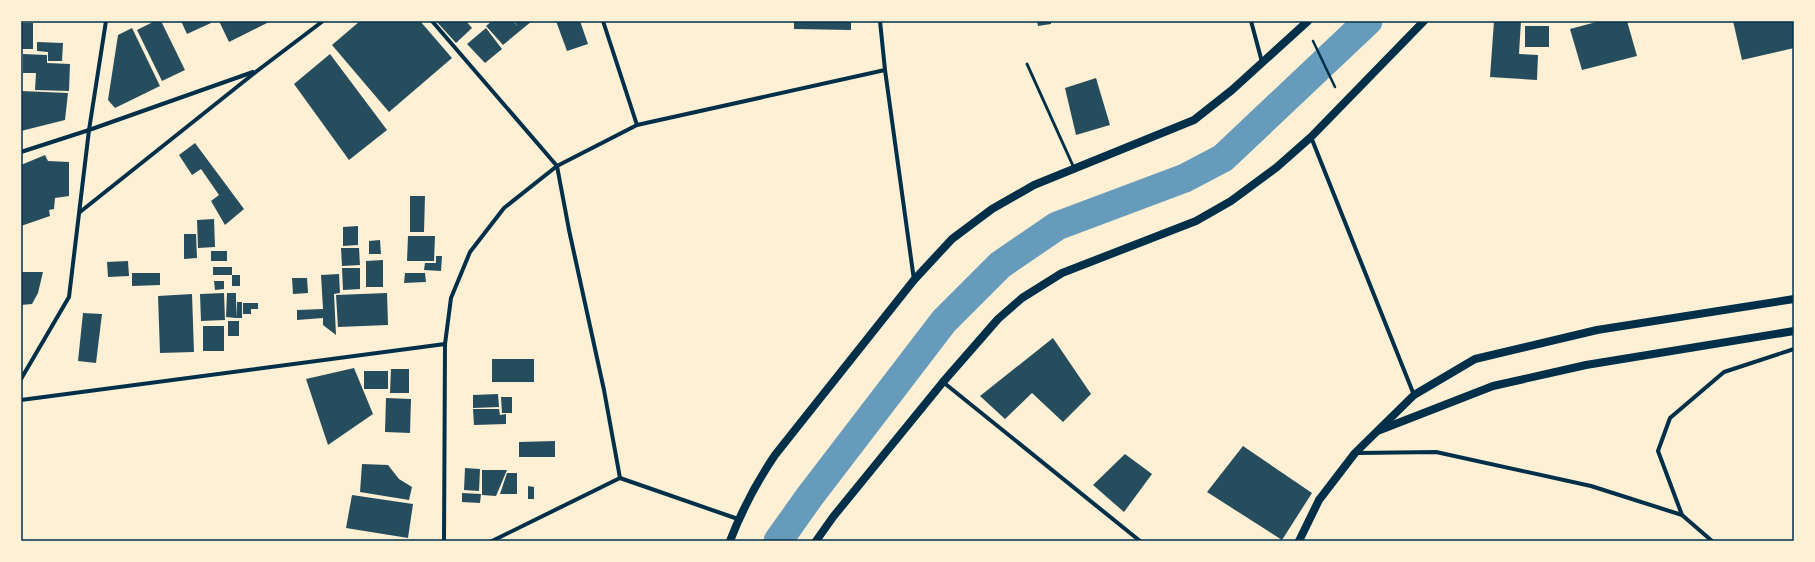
<svg xmlns="http://www.w3.org/2000/svg" width="1815" height="562" viewBox="0 0 1815 562" font-family="'Archivo Narrow',sans-serif">
	<style>
		.lines { fill: none; stroke-linecap: round; stroke-linejoin: round }
		.canal { stroke: #669bbc; stroke-width: 29 }
		.building { fill: #264d5e }
		.path { stroke: #003049; stroke-width: 2.5 }
		.service { stroke: #003049; stroke-width: 3 }
		.minor { stroke: #003049; stroke-width: 4 }
		.secondary { stroke: #003049; stroke-width: 8 }
		.neatline { fill: none; stroke: #003049; stroke-width: 1.5 }
	</style>
	<rect width="100%" height="100%" fill="#fdf0d5"/>
	<g class="lines">
		<polyline class="canal" points="778,541 810,496 944,321 1000,265 1057,226 1185,178 1223,158 1368,21"/>
	</g>
	<g class="building">
		<polygon points="155,21 161,21 185,70 162,81 137,30"/>
		<polygon points="181,21 210,21 211,23 187,34"/>
		<polygon points="219,21 271,21 229,42"/>
		<polygon points="360,21 420,21 452,58 389,112 332,45"/>
		<polygon points="436,21 466,21 472,28 456,43"/>
		<polygon points="492,21 513,21 517,26 514,21 532,21 503,45 486,26"/>
		<polygon points="556,21 580,21 588,44 567,51"/>
		<polygon points="794,21 851,21 851,30 794,29"/>
		<polygon points="1037,21 1051,21 1051,24 1038,26"/>
		<polygon points="1494,21 1521,21 1519,54 1538,55 1537,80 1490,77"/>
		<polygon points="1600,21 1627,21 1637,56 1582,70 1570,29"/>
		<polygon points="1733,21 1794,21 1794,48 1742,60"/>
		<rect x="21" y="23" width="12" height="26"/>
		<rect x="1525" y="26" width="24" height="21"/>
		<polygon points="132,28 160,86 115,108 108,100 118,35"/>
		<polygon points="486,28 502,49 485,63 467,44"/>
		<polygon points="37,42 63,43 62,61 48,61 48,52 37,51"/>
		<polygon points="23,54 47,55 47,63 70,64 69,91 35,90 36,73 23,73"/>
		<polygon points="330,54 387,130 349,160 294,84"/>
		<polygon points="1096,78 1110,125 1076,135 1065,88"/>
		<polygon points="21,91 68,93 65,120 21,131"/>
		<polygon points="195,143 244,209 225,225 211,201 219,195 201,169 192,175 179,155"/>
		<polygon points="45,155 48,161 69,162 69,196 55,198 54,209 49,210 50,216 21,226 21,165"/>
		<polygon points="410,196 425,196 424,232 410,232"/>
		<polygon points="214,219 215,247 198,248 197,220"/>
		<polygon points="358,226 358,245 343,246 343,227"/>
		<polygon points="184,234 196,234 197,258 184,259"/>
		<polygon points="408,236 435,236 434,261 407,261"/>
		<polygon points="380,240 381,254 369,254 369,241"/>
		<polygon points="341,248 359,248 360,265 342,266"/>
		<rect x="211" y="251" width="16" height="10"/>
		<polygon points="436,256 442,256 441,271 424,270 425,263 436,263"/>
		<polygon points="383,260 383,287 366,287 366,261"/>
		<polygon points="128,261 129,276 108,277 107,262"/>
		<rect x="213" y="267" width="19" height="8"/>
		<polygon points="342,268 360,268 360,289 343,290"/>
		<polygon points="21,272 43,272 38,293 32,304 21,305"/>
		<polygon points="132,273 160,273 160,285 132,286"/>
		<polygon points="405,273 425,273 426,282 404,283"/>
		<polygon points="339,274 340,293 334,294 336,335 323,325 323,318 297,320 297,310 323,309 321,275"/>
		<rect x="232" y="275" width="8" height="11"/>
		<polygon points="292,278 307,278 308,293 293,294"/>
		<polygon points="214,281 224,281 224,289 215,290"/>
		<polygon points="224,293 225,320 201,321 200,294"/>
		<polygon points="227,293 236,293 236,318 226,317"/>
		<polygon points="387,293 388,325 338,327 336,295"/>
		<polygon points="192,294 194,352 160,353 158,296"/>
		<polygon points="237,302 242,302 242,318 236,318"/>
		<polygon points="243,303 258,303 258,309 251,309 251,314 243,314"/>
		<polygon points="83,313 102,314 96,363 78,361"/>
		<rect x="228" y="321" width="11" height="15"/>
		<rect x="203" y="326" width="21" height="25"/>
		<polygon points="1053,338 1091,394 1063,422 1032,393 1005,419 980,396"/>
		<rect x="492" y="359" width="42" height="23"/>
		<polygon points="354,368 373,414 328,445 306,379"/>
		<polygon points="391,369 409,369 409,393 390,393"/>
		<rect x="364" y="371" width="24" height="18"/>
		<polygon points="498,394 499,407 473,408 473,395"/>
		<polygon points="501,397 512,397 512,413 502,413"/>
		<polygon points="386,398 411,399 410,433 385,432"/>
		<polygon points="473,409 499,409 500,415 506,414 506,424 474,425"/>
		<polygon points="555,441 555,457 519,457 519,442"/>
		<polygon points="1243,446 1312,493 1282,540 1207,492"/>
		<polygon points="1125,454 1152,474 1124,512 1093,485"/>
		<polygon points="362,464 388,465 399,479 412,487 409,500 360,492"/>
		<polygon points="465,468 480,469 479,491 464,490"/>
		<polygon points="482,470 507,470 496,496 482,495"/>
		<polygon points="507,473 517,473 517,494 500,494"/>
		<polygon points="528,486 534,487 534,499 528,499"/>
		<polygon points="462,493 481,494 480,503 462,502"/>
		<polygon points="352,495 413,504 408,538 346,528"/>
	</g>
	<g class="lines">
		<polyline class="path" points="1313,41 1335,87"/>
		<polyline class="service" points="1027,64 1074,168"/>
		<g class="minor">
			<polyline points="432,21 557,166 569,230 604,390 620,478"/>
			<polyline points="603,21 637,125"/>
			<polyline points="880,21 885,70 914,280"/>
			<polyline points="1251,21 1262,62"/>
			<polyline points="1311,137 1414,395"/>
			<polyline points="21,152 89,130 253,72"/>
			<polyline points="80,212 257,71 323,21"/>
			<polyline points="21,379 69,297 89,130 106,21"/>
			<polyline points="943,382 1140,541"/>
			<polyline points="21,400 445,344"/>
			<polyline points="1357,453 1436,452 1591,486 1682,515 1712,541"/>
			<polyline points="620,478 738,519"/>
			<polyline points="1682,515 1658,451 1670,418 1724,372 1794,349"/>
			<polyline points="444,541 445,344 451,298 470,252 504,208 557,166 637,125 885,70"/>
			<polyline points="492,541 620,478"/>
		</g>
		<g class="secondary">
			<polyline points="1380,430 1493,386 1586,365 1794,331"/>
			<path d="M 730,541 C 742,510 756,483 775,455 L 914,280 L 952,239 L 992,209 L 1034,185 L 1194,120 L 1232,90 L 1308,21"/>
			<polyline points="816,541 833,517 943,382 998,319 1022,298 1062,273 1196,221 1231,201 1277,167 1311,137 1424,21"/>
			<polyline points="1299,541 1319,500 1355,453 1414,395 1475,359 1597,330 1794,299"/>
		</g>
	</g>
	<rect width="1815" height="562" fill="none" stroke="#fdf0d5" stroke-width="44"/>
	<rect x="22" y="22" width="1771" height="518" class="neatline"/>
</svg>
